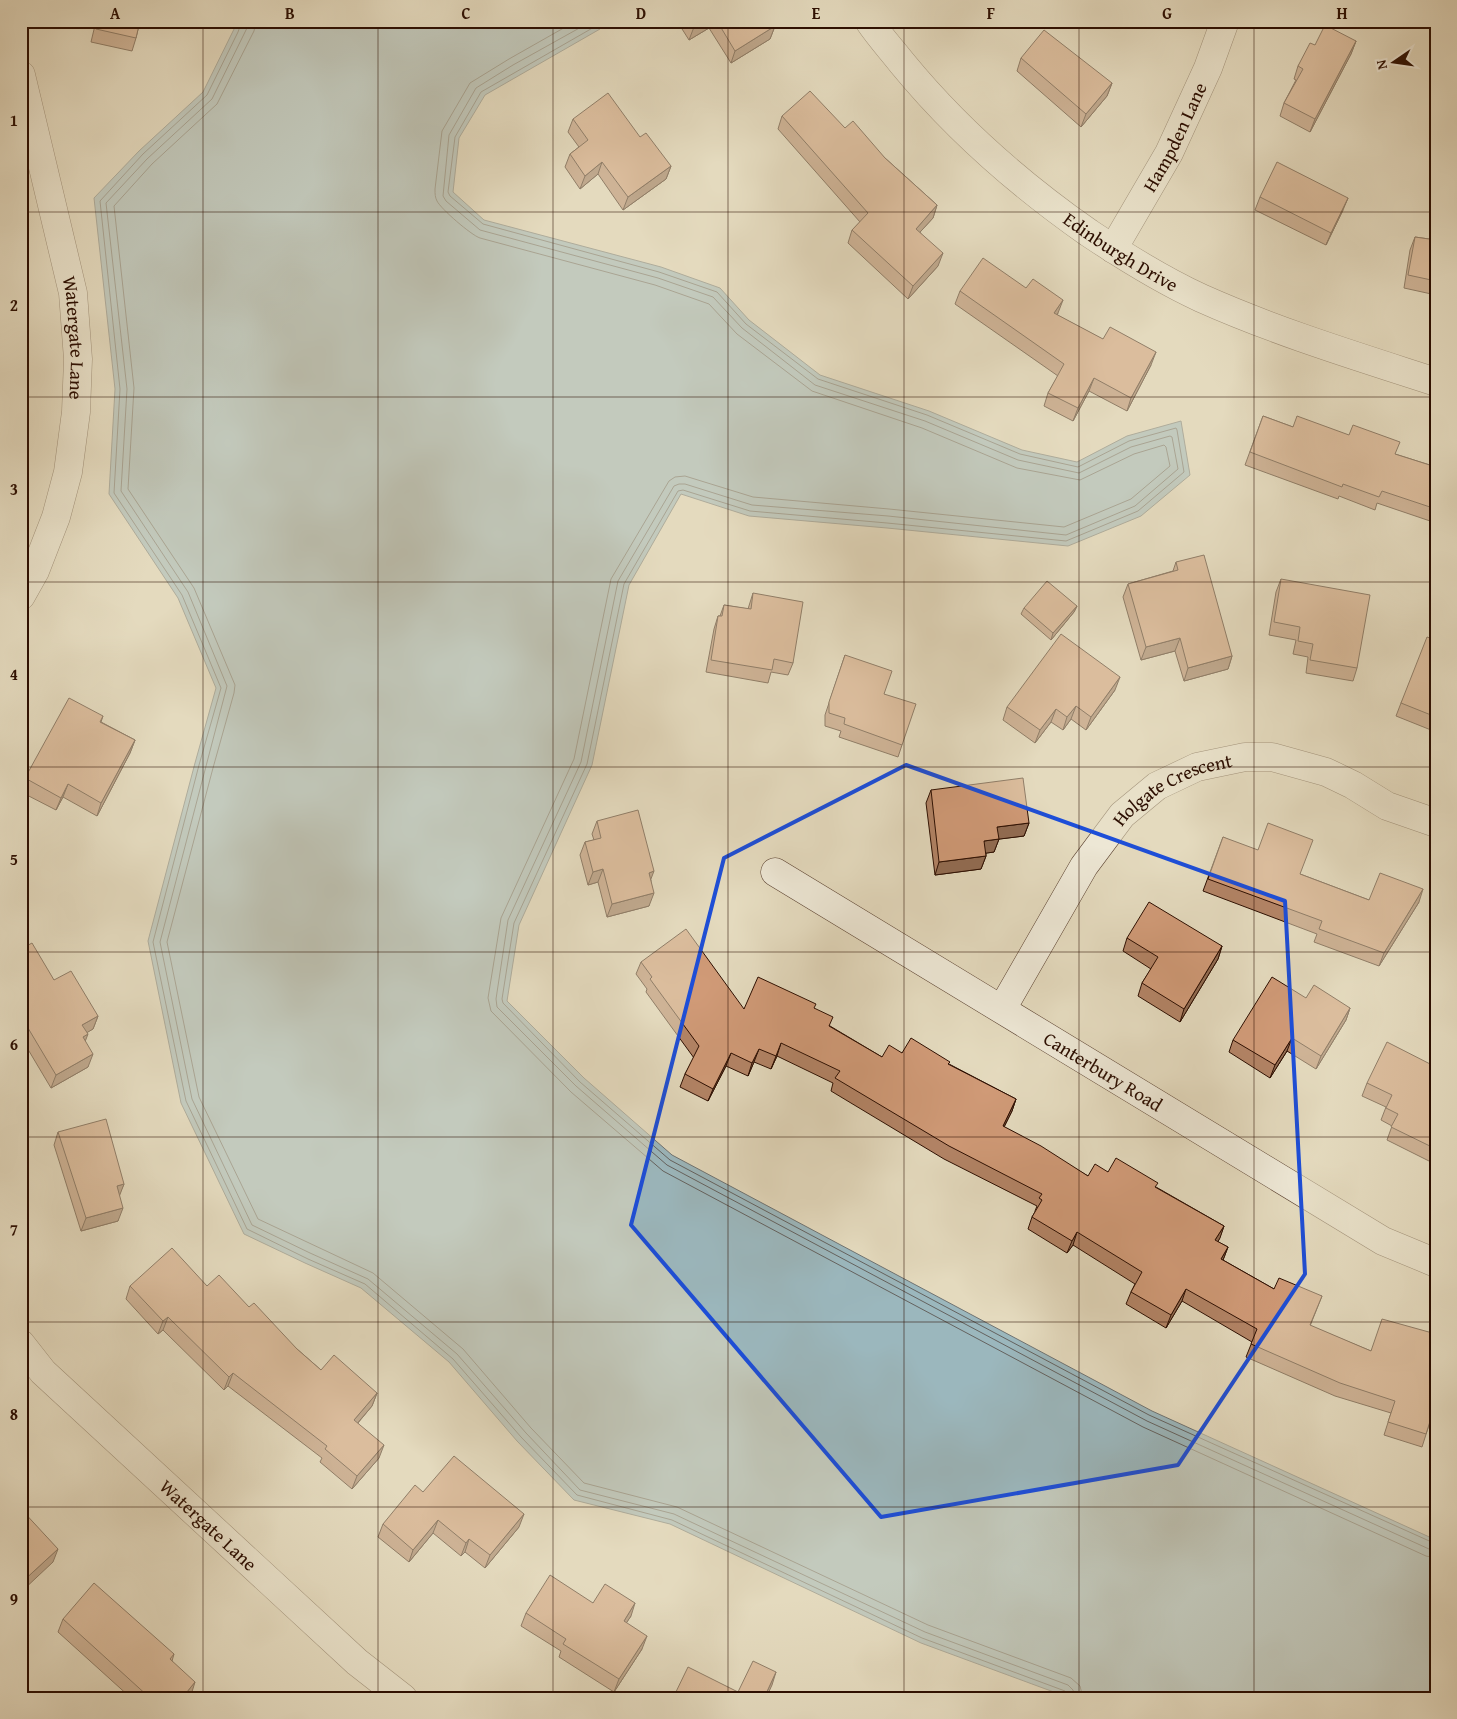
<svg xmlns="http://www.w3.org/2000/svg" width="1457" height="1719" viewBox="0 0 1457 1719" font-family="'Gentium Book Plus',serif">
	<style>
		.water { fill: #9bb7bd; stroke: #6f7372 }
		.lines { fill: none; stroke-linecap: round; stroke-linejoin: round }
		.shore { stroke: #64625f; stroke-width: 1 }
		.street-casing { stroke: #5a4130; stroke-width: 29 }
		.street { stroke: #ede7d5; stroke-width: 28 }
		.wall { fill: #b38466; stroke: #2c0e01 }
		.shaded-wall { fill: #926c53; stroke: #2c0e01 }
		.building { fill: #d09a77; stroke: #2c0e01 }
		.marked { fill: none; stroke: #1d4ed8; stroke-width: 4; stroke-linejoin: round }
		.grid { fill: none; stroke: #2c0e01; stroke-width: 1; stroke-opacity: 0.55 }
		.labels { text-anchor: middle; stroke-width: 4; stroke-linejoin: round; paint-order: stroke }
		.street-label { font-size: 19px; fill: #2c0e01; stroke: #ede7d5 }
		.neatline { fill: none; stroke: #2c0e01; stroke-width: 2 }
		.grid-label { font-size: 16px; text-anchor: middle; font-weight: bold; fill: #2c0e01 }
	</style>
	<rect width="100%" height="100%" fill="#e4dabe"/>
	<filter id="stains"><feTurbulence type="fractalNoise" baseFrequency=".004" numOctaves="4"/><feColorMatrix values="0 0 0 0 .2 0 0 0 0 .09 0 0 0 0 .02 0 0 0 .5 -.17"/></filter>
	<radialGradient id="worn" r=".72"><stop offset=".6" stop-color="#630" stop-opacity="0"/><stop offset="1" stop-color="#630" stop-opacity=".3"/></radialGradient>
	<polygon class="water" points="238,21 607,21 600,29 485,95 459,138 453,192 484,220 661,267 720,288 749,320 820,375 929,411 1022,450 1077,462 1127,436 1181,421 1190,475 1141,516 1068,546 887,528 749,516 681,494 629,585 592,765 519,925 507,1001 584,1078 672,1155 1152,1411 1436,1540 1436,1698 1070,1698 921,1643 670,1524 574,1500 517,1441 449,1362 361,1288 305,1263 244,1234 181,1103 148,941 195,763 216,688 178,598 109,494 115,389 94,198 139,151 203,92"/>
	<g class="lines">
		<g class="shore">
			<polyline points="242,21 238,32 207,95 143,154 100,201 120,389 114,493 182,595 221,688 199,765 153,942 186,1101 247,1229 308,1259 365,1284 453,1359 521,1437 577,1495 672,1520 922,1638 1065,1691 1068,1694 1069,1698"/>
			<polyline points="248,21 247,28 212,99 147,159 106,203 127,389 121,491 188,592 227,686 160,942 192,1099 252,1225 310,1253 368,1279 457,1354 526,1433 580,1490 674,1514 925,1632 1068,1685 1073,1690 1075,1698"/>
			<polyline points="256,21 254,31 217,104 152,164 114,206 134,388 128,489 194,588 235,685 234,693 213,768 167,942 199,1097 258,1219 373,1273 463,1349 531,1428 584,1483 677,1507 928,1625 1071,1678 1080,1686 1083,1698"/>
			<path d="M 576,21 L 509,59 L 470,83 L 442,131 L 435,189 C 435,194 435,197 437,201 C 441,209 471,235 480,238 L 655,285 L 709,304 L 737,334 L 812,391 L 922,428 L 1017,468 L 1080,480 L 1134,454 L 1164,445 L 1166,447 L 1170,466 L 1131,499 L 1064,527 L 889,509 L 753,497 L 685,476 L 675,477 L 669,481 L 611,579 L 574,759 L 501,918 L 488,998 L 491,1011 L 571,1092 L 663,1171 L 1143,1427 L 1426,1556 L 1436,1558"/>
			<polyline points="592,21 513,65 476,88 449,135 443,196 446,201 480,230 658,278 713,297 742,328 815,385 925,421 1018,460 1079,473 1131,447 1170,436 1172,437 1178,469 1135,506 1066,535 888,516 752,505 685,484 679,484 674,486 618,581 581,762 508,920 496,999 497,1007 576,1086 667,1165 1147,1421 1429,1549 1436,1550"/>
			<polyline points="600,21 596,26 481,92 455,137 448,192 450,196 483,224 659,272 717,292 746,324 818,379 927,415 1020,454 1078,467 1129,441 1176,428 1177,430 1184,472 1138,511 1066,541 887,523 750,511 683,490 678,491 624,584 587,764 514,923 502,999 503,1003 580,1082 670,1160 1149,1415 1436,1544"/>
		</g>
		<g class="street-casing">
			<g id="street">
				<path id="s1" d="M 869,21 C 879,36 891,49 902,63 C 956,129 1019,184 1089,233 C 1125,257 1162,280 1201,298 C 1277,332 1356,356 1436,382"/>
				<path id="s2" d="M 21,75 L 73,293 L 78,359 L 76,412 L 68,472 L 56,517 L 35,571 L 21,596"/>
				<path id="s3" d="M 1113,249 L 1169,153 L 1208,68 L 1225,21"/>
				<path id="s4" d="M 775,872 L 1383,1241 L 1436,1263"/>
				<path id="s5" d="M 1002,1009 L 1084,866 L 1122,815 L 1157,786 L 1197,767 L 1245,757 L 1272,757 L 1326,772 L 1353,785 L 1387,806 L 1436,823"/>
				<path id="s6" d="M 21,1344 L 43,1372 L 357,1662 L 403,1698"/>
			</g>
		</g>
		<use href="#street" class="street"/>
	</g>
	<g class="wall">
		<polygon points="96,21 140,21 136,38 132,51 91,42"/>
		<polygon points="677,21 772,21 775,26 770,39 731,63 709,28 689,40"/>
		<polygon points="1119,21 1131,21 1129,25"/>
		<polygon points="1356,41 1351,54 1310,132 1280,116 1284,103 1296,80 1294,79 1298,66 1315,45"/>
		<polygon points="1021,58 1112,83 1107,96 1081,127 1017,71"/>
		<polygon points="782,116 845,128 885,158 937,205 933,218 920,232 938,266 908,299 848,243 852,230 860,222 778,129"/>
		<polygon points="573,119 640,137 671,166 666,179 623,210 598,174 580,189 565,167 570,154 579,147 568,132"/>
		<polygon points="1260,197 1343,210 1326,245 1255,210"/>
		<polygon points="1415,237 1436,240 1436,295 1404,288 1410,250"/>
		<polygon points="960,291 1058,313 1057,315 1151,365 1127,411 1089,391 1073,421 1044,406 1048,393 1058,376 955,304"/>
		<polygon points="1263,416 1293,427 1395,454 1436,467 1436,523 1377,503 1375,510 1339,496 1338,499 1245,465"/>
		<polygon points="1176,562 1232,656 1228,669 1184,681 1175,651 1141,660 1123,597 1128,584 1173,571"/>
		<polygon points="1281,579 1357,668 1353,681 1306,673 1308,657 1293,654 1296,640 1269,635 1276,592"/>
		<polygon points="753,593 793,663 788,675 771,672 768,683 706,672 714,629 718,616 720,616 724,605 748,609"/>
		<polygon points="1077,606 1074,612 1051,640 1021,614 1024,608"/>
		<polygon points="1436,640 1436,732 1396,716 1401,703"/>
		<polygon points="845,655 884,694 902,745 898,757 839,737 841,731 825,726 825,715"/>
		<polygon points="1115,690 1086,730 1071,719 1063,730 1051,722 1035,743 1003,720 1007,707"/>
		<polygon points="103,716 101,722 135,740 130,753 97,816 63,797 56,810 21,792 25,778"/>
		<polygon points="931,790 1029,823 1024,836 999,839 994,852 986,853 986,856 981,869 935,875 926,803"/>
		<polygon points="597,821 651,880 649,906 607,917 598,882 588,885 580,855 585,842 594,840 592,834"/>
		<polygon points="1223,837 1300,874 1369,900 1419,902 1379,966 1314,942 1317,934 1203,891"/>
		<polygon points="1127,938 1222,946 1218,959 1180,1022 1138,996 1142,983 1151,969 1123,951"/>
		<polygon points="21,949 54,980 98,1016 93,1029 87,1032 85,1041 88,1067 51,1088 23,1041 21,1042"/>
		<polygon points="641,962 744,1009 814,1008 830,1026 882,1057 902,1053 949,1064 1016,1099 1012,1111 1004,1127 1088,1176 1108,1172 1156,1187 1224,1226 1218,1242 1228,1247 1223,1260 1274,1289 1322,1296 1310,1326 1371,1351 1436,1365 1436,1427 1429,1425 1422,1447 1384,1435 1391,1413 1335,1396 1246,1357 1252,1342 1182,1301 1166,1328 1126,1304 1131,1292 1135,1284 1073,1245 1067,1253 1028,1229 1032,1217 1035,1212 1035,1211 1037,1206 944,1159 831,1091 833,1083 777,1056 771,1069 754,1062 748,1076 726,1066 708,1101 680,1087 685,1074 694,1058 646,992 647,989 636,974"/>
		<polygon points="1306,998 1350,1008 1346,1020 1316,1069 1287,1051 1270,1078 1229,1052 1233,1040"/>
		<polygon points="1436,1067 1436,1153 1431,1162 1387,1140 1392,1126 1381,1120 1386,1107 1362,1096 1367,1083"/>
		<polygon points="58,1132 124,1184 119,1195 118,1221 81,1231 54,1145"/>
		<polygon points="130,1286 207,1286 249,1307 321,1370 377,1393 372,1406 358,1423 379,1458 352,1489 320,1462 322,1458 228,1386 224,1390 163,1330 158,1334 126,1299"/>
		<polygon points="423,1492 519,1527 485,1568 465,1552 461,1556 433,1533 409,1562 378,1537 383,1524"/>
		<polygon points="593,1603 631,1616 626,1623 642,1649 614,1692 559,1657 561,1651 521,1626 526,1613"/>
		<polygon points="63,1619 174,1654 172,1661 191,1695 188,1698 131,1698 58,1632"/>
	</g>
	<g class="shaded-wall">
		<polygon points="704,21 711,21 709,28 689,40 694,27"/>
		<polygon points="775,26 770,39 731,63 735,51"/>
		<polygon points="1356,41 1351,54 1310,132 1315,119"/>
		<polygon points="1112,83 1107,96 1081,127 1086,114"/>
		<polygon points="602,162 598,174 580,189 585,176"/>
		<polygon points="671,166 666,179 623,210 628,197"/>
		<polygon points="1348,198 1343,210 1326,245 1331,233"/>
		<polygon points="937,205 933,218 911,242 916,229"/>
		<polygon points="943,253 938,266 908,299 913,286"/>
		<polygon points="1063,300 1058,313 1049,326 1054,313"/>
		<polygon points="1156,352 1151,365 1127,411 1131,398"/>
		<polygon points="1094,378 1089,391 1073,421 1078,408"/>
		<polygon points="1077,606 1074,612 1051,640 1053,633"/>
		<polygon points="1180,638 1175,651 1141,660 1146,647"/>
		<polygon points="1232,656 1228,669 1184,681 1188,668"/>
		<polygon points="1120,677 1115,690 1086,730 1091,717"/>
		<polygon points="1076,706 1071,719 1063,730 1067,717"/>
		<polygon points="1056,709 1051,722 1035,743 1040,730"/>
		<polygon points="135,740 130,753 97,816 101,803"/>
		<polygon points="68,784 63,797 56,810 61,798"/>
		<polygon points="1029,823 1024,836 992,840 997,827"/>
		<polygon points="999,839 994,852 980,854 984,841"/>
		<polygon points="986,856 981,869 935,875 939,862"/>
		<polygon points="603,869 598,882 588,885 593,872"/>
		<polygon points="654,871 649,884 649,873"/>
		<polygon points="1423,889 1419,902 1379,966 1384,953"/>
		<polygon points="654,893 649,906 607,917 612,904"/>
		<polygon points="1222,946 1218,959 1180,1022 1184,1009"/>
		<polygon points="1350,1008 1346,1020 1316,1069 1321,1056"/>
		<polygon points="98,1016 93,1029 78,1038 82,1025"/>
		<polygon points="28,1028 23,1041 21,1042 21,1032"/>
		<polygon points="88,1034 83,1047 83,1037"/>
		<polygon points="1292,1038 1287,1051 1270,1078 1275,1065"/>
		<polygon points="781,1043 777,1056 771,1069"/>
		<polygon points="759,1049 754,1062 748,1076 752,1063"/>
		<polygon points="731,1053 726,1066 708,1101 713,1089"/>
		<polygon points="93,1054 88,1067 51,1088 56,1075"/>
		<polygon points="1016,1099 1012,1111 998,1139 1003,1126"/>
		<polygon points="124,1184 119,1197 117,1186"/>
		<polygon points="123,1208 118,1221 81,1231 86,1218"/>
		<polygon points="1224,1226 1220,1238 1211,1253 1215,1240"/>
		<polygon points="1077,1232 1073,1245 1067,1253 1072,1241"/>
		<polygon points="1228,1247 1223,1260 1221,1259"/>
		<polygon points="1186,1289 1182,1301 1166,1328 1171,1315"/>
		<polygon points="168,1317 163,1330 158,1334 163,1321"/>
		<polygon points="233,1373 228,1386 224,1390 229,1377"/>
		<polygon points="377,1393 372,1406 349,1433 354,1420"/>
		<polygon points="384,1445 379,1458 352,1489 357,1476"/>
		<polygon points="524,1514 519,1527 485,1568 490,1555"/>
		<polygon points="438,1520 433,1533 409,1562 413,1550"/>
		<polygon points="469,1539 465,1552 461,1556 466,1543"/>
		<polygon points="58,1549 53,1562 21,1592 21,1583"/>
		<polygon points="635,1603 631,1616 619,1634 624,1621"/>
		<polygon points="647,1636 642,1649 614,1692 619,1679"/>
		<polygon points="776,1672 772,1685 766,1698 764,1698"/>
		<polygon points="195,1682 191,1695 188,1698 182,1698"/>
	</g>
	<g class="building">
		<polygon points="98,21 140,21 136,38 96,29"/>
		<polygon points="690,21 704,21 694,27"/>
		<polygon points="717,21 772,21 775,26 735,51"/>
		<polygon points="1325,25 1356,41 1315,119 1284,103 1303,69 1298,66 1310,43 1315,45"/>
		<polygon points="1044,30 1112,83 1086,114 1021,58"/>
		<polygon points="810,91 845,128 853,121 885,158 937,205 916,229 943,253 913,286 852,230 868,213 782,116"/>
		<polygon points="608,93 640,137 646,133 671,166 628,197 602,162 585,176 570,154 588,140 573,119"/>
		<polygon points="1277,162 1348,198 1331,233 1260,197"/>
		<polygon points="1415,237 1436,240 1436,281 1408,275"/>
		<polygon points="983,258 1026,288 1033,279 1063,300 1054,313 1103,339 1110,327 1156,352 1131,398 1094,378 1078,408 1048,393 1064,364 960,291"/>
		<polygon points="1263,416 1293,427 1297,416 1349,435 1353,425 1400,442 1395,454 1436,467 1436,509 1382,491 1379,497 1343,484 1342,487 1250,452"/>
		<polygon points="1204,555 1232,656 1188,668 1180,638 1146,647 1128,584 1178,570 1176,562"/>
		<polygon points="1281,579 1370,595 1357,668 1310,660 1313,644 1298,641 1300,627 1274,622"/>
		<polygon points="1047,581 1077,606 1053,633 1024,608"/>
		<polygon points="753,593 803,602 793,663 774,659 772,670 711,660 718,616 722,616 724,605 751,609"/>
		<polygon points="1061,634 1120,677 1091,717 1076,706 1067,717 1056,709 1040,730 1007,707"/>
		<polygon points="1427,637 1436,640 1436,717 1401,703"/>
		<polygon points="845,655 892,671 884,694 916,704 902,745 844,724 845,718 829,713 829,702"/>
		<polygon points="69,698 103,716 100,722 135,740 101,803 68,784 61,798 25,778"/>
		<polygon points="1023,778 1029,823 997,827 999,839 984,841 986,856 939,862 931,790"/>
		<polygon points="638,810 654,871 649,873 654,893 612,904 603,869 593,872 585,842 601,838 597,821"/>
		<polygon points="1268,823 1313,840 1300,874 1369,900 1380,873 1423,889 1384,953 1319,929 1322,921 1208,879 1223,837 1258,850"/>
		<polygon points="1149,902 1222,946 1184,1009 1142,983 1158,957 1127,938"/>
		<polygon points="686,929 744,1009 758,977 816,1004 814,1008 833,1017 829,1026 882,1057 889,1045 902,1053 911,1038 950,1062 948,1064 1016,1099 1003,1126 1041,1146 1088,1176 1095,1164 1108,1172 1116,1158 1158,1183 1155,1187 1224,1226 1215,1240 1228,1247 1221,1259 1274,1289 1279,1278 1322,1296 1310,1325 1371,1351 1382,1319 1436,1334 1436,1357 1433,1364 1436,1365 1436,1413 1433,1412 1426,1434 1388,1422 1395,1401 1340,1383 1251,1344 1257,1329 1186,1289 1171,1315 1131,1292 1142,1272 1077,1232 1072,1241 1032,1217 1042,1200 1039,1198 1042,1194 949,1146 835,1078 840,1071 781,1043 776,1056 759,1049 752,1063 731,1053 713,1089 685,1074 699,1046 650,979 652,977 641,962"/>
		<polygon points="32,943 54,980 71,971 98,1016 82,1025 88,1034 83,1037 93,1054 56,1075 28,1028 21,1032 21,949"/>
		<polygon points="1272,977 1306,998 1314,985 1350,1008 1321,1056 1292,1038 1275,1065 1233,1040"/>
		<polygon points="1387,1042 1436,1067 1436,1149 1391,1127 1398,1114 1386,1108 1392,1095 1367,1083"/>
		<polygon points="106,1119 124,1184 117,1186 123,1208 86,1218 58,1132"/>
		<polygon points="172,1248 207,1286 219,1275 249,1307 254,1303 297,1349 321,1370 334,1355 377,1393 354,1420 384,1445 357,1476 325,1449 327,1446 233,1373 229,1377 168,1317 163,1321 130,1286"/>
		<polygon points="454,1456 524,1514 490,1555 469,1539 466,1543 438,1520 413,1550 383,1524 415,1485 423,1492"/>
		<polygon points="21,1509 58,1549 21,1583"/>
		<polygon points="550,1575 593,1603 605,1584 635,1603 624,1621 647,1636 619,1679 563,1644 566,1639 526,1613"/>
		<polygon points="94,1583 174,1654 170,1659 195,1682 182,1698 150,1698 63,1619"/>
		<polygon points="753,1661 776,1672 764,1698 673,1698 688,1667 738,1692"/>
	</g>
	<path d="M0 0H1457V1719H0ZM 906,765 L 1285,901 L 1305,1274 L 1178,1465 L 881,1517 L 631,1225 L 724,858 Z" fill="#e4dabe" fill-opacity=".55" fill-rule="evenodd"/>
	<path class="marked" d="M 906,765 L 1285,901 L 1305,1274 L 1178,1465 L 881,1517 L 631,1225 L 724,858 Z"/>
	<path class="grid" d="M 203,21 L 203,1698M 378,21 L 378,1698M 553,21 L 553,1698M 728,21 L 728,1698M 904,21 L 904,1698M 1079,21 L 1079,1698M 1254,21 L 1254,1698M 21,212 L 1436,212M 21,397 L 1436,397M 21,582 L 1436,582M 21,767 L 1436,767M 21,952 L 1436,952M 21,1137 L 1436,1137M 21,1322 L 1436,1322M 21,1507 L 1436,1507"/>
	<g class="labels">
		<g class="street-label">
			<text dy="7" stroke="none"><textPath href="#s3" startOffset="128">Hampden Lane</textPath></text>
			<text dy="7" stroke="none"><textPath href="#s1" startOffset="344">Edinburgh Drive</textPath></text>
			<text dy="7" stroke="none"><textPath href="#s2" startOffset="269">Watergate Lane</textPath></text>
			<text dy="7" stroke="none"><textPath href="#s5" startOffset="286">Holgate Crescent</textPath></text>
			<text dy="7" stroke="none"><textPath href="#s4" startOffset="384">Canterbury Road</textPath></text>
			<text dy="7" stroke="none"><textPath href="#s6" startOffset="261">Watergate Lane</textPath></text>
		</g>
	</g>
	<rect width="1457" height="1719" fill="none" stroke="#e4dabe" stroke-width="55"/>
	<g transform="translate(1394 62) rotate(257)" stroke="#ede7d5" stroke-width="4" paint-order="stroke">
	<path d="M0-4L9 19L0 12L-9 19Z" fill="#2c0e01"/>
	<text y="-8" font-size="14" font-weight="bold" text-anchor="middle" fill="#2c0e01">N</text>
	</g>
	<rect x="28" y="28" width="1402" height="1664" class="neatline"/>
	<g class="grid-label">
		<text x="115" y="19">A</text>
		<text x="290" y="19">B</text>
		<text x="466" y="19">C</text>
		<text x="641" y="19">D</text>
		<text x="816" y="19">E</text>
		<text x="991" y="19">F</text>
		<text x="1167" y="19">G</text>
		<text x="1342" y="19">H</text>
		<text x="14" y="126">1</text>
		<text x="14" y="311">2</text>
		<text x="14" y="495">3</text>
		<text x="14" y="680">4</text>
		<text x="14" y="865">5</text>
		<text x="14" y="1050">6</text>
		<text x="14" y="1235">7</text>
		<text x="14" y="1420">8</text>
		<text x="14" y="1605">9</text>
	</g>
	<rect width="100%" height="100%" filter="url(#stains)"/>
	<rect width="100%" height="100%" fill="url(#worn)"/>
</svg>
